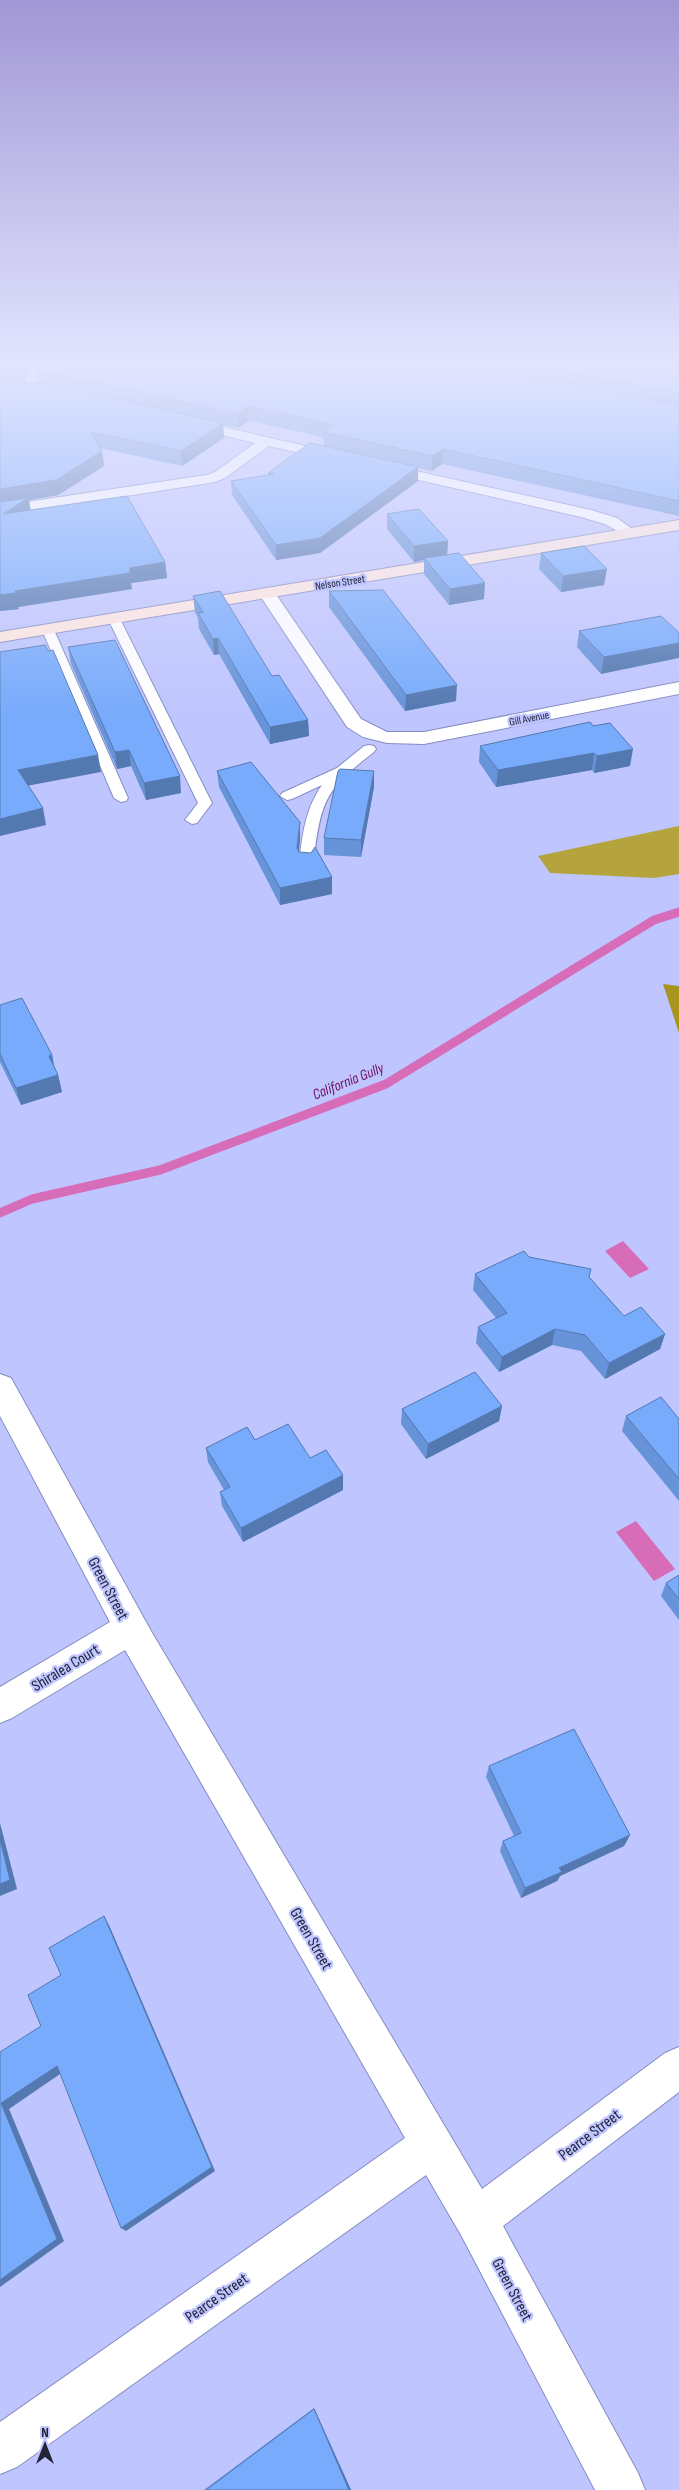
<svg xmlns="http://www.w3.org/2000/svg" width="679" height="2490" viewBox="0 0 679 2490" font-family="'Sofia Sans Condensed',sans-serif">
	<style>
		.green { fill: #b5a43d }
		.forest { fill: #a79520 }
		.water { fill: #d76cb8 }
		.lines { fill: none; stroke-linecap: round; stroke-linejoin: round }
		.stream-far1 { stroke: #d76cb8; stroke-width: 7 }
		.stream { stroke: #d76cb8; stroke-width: 9 }
		.lane-casing { stroke: #868cc1; stroke-width: 2 }
		.street-casing { stroke: #868cc1; stroke-width: 2 }
		.secondary-casing { stroke: #868cc1; stroke-width: 2 }
		.lane { fill: #fff; fill-rule: evenodd }
		.street { fill: #fff; fill-rule: evenodd }
		.secondary { fill: #ffe7df; fill-rule: evenodd }
		.wall { fill: #6793d8 }
		.shaded-wall { fill: #5478b0 }
		.building { fill: #78abfb; stroke: #5478b0 }
		.labels { text-anchor: middle; stroke-width: 4.5; stroke-linejoin: round; paint-order: stroke }
		.far-street-label { font-size: 11px; fill: #212338; stroke: #bfc5fe }
		.water-label { font-size: 15px; font-style: italic; fill: #710d5b; stroke: #bfc5fe }
		.near-street-label { font-size: 16px; fill: #212338; stroke: #bfc5fe }
	</style>
	<rect width="100%" height="100%" fill="#bfc5fe"/>
	<polygon class="green" points="679,826 679,874 654,878 550,873 538,856"/>
	<polygon class="forest" points="663,984 679,986 679,1033"/>
	<g class="water">
		<polygon points="623,1241 649,1269 630,1278 605,1251"/>
		<polygon points="636,1521 675,1569 654,1581 616,1532"/>
	</g>
	<g class="lines">
		<polyline class="stream-far1" points="676,913 679,912"/>
		<polyline class="stream" points="0,1213 32,1199 160,1170 386,1084 654,920 679,912"/>
		<g class="lane-casing">
			<g id="lane">
				<polygon points="114,615 120,619 212,803 197,823 192,824 185,820 198,803 108,619"/>
				<polygon points="48,626 54,630 128,798 126,801 121,802 114,798 42,630"/>
				<path d="M 369,745 L 374,746 L 376,749 L 374,752 C 323,791 321,802 313,865 L 311,868 L 301,868 L 299,865 C 302,836 305,809 322,785 L 292,799 L 287,800 L 280,796 L 282,793 L 337,768 L 364,746 Z"/>
			</g>
		</g>
		<g class="street-casing">
			<g id="street">
				<polygon points="34,366 48,366 31,393 21,393 19,390"/>
				<polygon points="188,419 336,453 343,457 336,461 269,446 225,478 215,482 0,516 0,506 207,475 215,472 255,443 183,426 181,423"/>
				<polygon points="380,463 591,510 617,518 638,533 630,538 605,524 581,517 375,470 373,467 375,464"/>
				<polygon points="267,589 273,590 361,719 387,732 424,732 679,682 679,694 424,744 387,743 363,737 347,727 259,594 261,590"/>
				<polygon points="0,1374 11,1378 151,1631 482,2189 665,2053 679,2047 679,2092 503,2226 638,2473 645,2490 595,2490 461,2235 426,2175 17,2467 0,2474 0,2422 405,2138 125,1650 12,1718 0,1723 0,1687 110,1622 0,1416"/>
			</g>
		</g>
		<g class="secondary-casing">
			<polygon id="secondary" points="679,520 679,530 0,642 0,632"/>
		</g>
		<use href="#lane" class="lane"/>
		<use href="#street" class="street"/>
		<use href="#secondary" class="secondary"/>
	</g>
	<g class="wall">
		<polygon points="0,366 33,366 22,382 37,383 35,371 39,366 679,366 679,516 442,464 432,471 418,468 418,481 320,553 276,560 232,495 231,481 268,475 268,473 324,446 323,437 249,421 238,428 223,425 224,438 182,466 100,448 102,451 104,466 58,495 29,500 30,510 165,562 167,578 131,583 132,589 18,607 19,609 0,611"/>
		<polygon points="387,514 448,541 447,555 484,599 449,605 424,574 424,560 414,562 387,529"/>
		<polygon points="541,553 604,585 561,592 539,569"/>
		<polygon points="329,591 456,701 405,711 329,607"/>
		<polygon points="193,596 272,676 308,720 309,736 270,744 219,654 214,655 199,629 198,618 195,612"/>
		<polygon points="661,616 601,674 577,647 579,631"/>
		<polygon points="68,647 181,793 146,800 131,766 117,769 71,664"/>
		<polygon points="590,722 630,766 594,773 592,770 496,787 479,762 480,746"/>
		<polygon points="217,771 300,839 299,852 332,877 332,894 280,905 219,787"/>
		<polygon points="374,771 374,787 361,857 324,855 324,838"/>
		<polygon points="0,1005 52,1055 54,1066 58,1075 62,1092 21,1105 0,1062"/>
		<polygon points="529,1257 589,1277 624,1316 665,1334 660,1349 605,1379 581,1351 552,1345 499,1372 476,1343 478,1327 496,1318 473,1290 475,1274"/>
		<polygon points="502,1406 499,1421 426,1459 401,1424 402,1409"/>
		<polygon points="626,1416 679,1419 679,1501 622,1431"/>
		<polygon points="255,1440 310,1458 343,1490 243,1542 222,1506 220,1492 224,1490 208,1462 206,1448"/>
		<polygon points="679,1575 679,1620 661,1596 666,1583"/>
		<polygon points="489,1766 630,1835 624,1846 560,1876 557,1881 521,1898 500,1851 503,1841 514,1836 486,1777"/>
		<polygon points="314,2408 351,2490 204,2490"/>
	</g>
	<g class="shaded-wall">
		<polygon points="21,366 33,366 21,384 19,370"/>
		<polygon points="248,406 249,421 238,428 237,414"/>
		<polygon points="223,423 224,438 182,466 181,451"/>
		<polygon points="443,449 442,464 432,471 432,456"/>
		<polygon points="102,451 104,466 58,495 29,500 31,513 3,514 0,505 0,489"/>
		<polygon points="418,467 418,481 320,553 276,560 276,545"/>
		<polygon points="448,541 447,556 424,558 424,560 414,562 414,546"/>
		<polygon points="165,562 167,578 131,583 132,589 18,607 19,609 0,611 0,595 15,591 130,568"/>
		<polygon points="607,569 604,585 561,592 563,576"/>
		<polygon points="485,583 484,599 449,605 450,589"/>
		<polygon points="218,638 219,654 214,655 213,639"/>
		<polygon points="679,643 679,658 601,674 604,657"/>
		<polygon points="457,685 456,701 405,711 406,695"/>
		<polygon points="308,720 309,736 270,744 270,727"/>
		<polygon points="633,749 630,766 594,773 597,756"/>
		<polygon points="129,750 131,766 117,769 115,752"/>
		<polygon points="594,753 592,770 496,787 498,770"/>
		<polygon points="98,755 101,772 21,787 18,770"/>
		<polygon points="374,771 374,787 361,857 361,840"/>
		<polygon points="180,776 181,793 146,800 144,783"/>
		<polygon points="43,808 46,825 0,836 0,819"/>
		<polygon points="300,822 300,839 297,865 297,848"/>
		<polygon points="332,877 332,894 280,905 280,888"/>
		<polygon points="52,1055 55,1072 49,1056"/>
		<polygon points="58,1075 62,1092 21,1105 16,1088"/>
		<polygon points="555,1329 552,1345 499,1372 502,1357"/>
		<polygon points="665,1334 660,1349 605,1379 609,1363"/>
		<polygon points="502,1406 499,1421 426,1459 428,1444"/>
		<polygon points="343,1475 343,1490 243,1542 241,1528"/>
		<polygon points="0,1823 17,1889 0,1896"/>
		<polygon points="630,1835 624,1846 560,1876 557,1881 521,1898 525,1888 559,1868"/>
		<polygon points="104,1916 109,1925 215,2171 126,2231 121,2228"/>
		<polygon points="57,2066 63,2072 9,2109 64,2241 0,2287 1,2103"/>
		<polygon points="314,2408 351,2490 349,2490 314,2409"/>
	</g>
	<g class="building">
		<polygon points="0,366 21,366 19,370 0,369"/>
		<polygon points="39,366 476,366 679,405 679,501 443,449 432,456 323,432 334,425 248,406 237,414 57,374 35,371"/>
		<polygon points="537,366 679,366 679,393"/>
		<polygon points="0,379 57,386 223,423 181,451 91,432 102,451 56,480 0,489"/>
		<polygon points="310,443 418,467 320,538 276,545 231,481 274,474 268,473"/>
		<polygon points="127,496 165,562 130,568 130,573 15,591 16,593 0,595 0,502 28,498 3,514"/>
		<polygon points="419,509 448,541 414,546 387,514"/>
		<polygon points="584,546 607,569 563,576 541,553"/>
		<polygon points="459,553 485,583 450,589 424,558"/>
		<polygon points="383,590 457,685 406,695 329,591"/>
		<polygon points="220,591 272,676 279,675 308,720 270,727 218,638 213,639 198,613 203,612 193,596"/>
		<polygon points="661,616 679,633 679,643 604,657 579,631"/>
		<polygon points="115,640 180,776 144,783 129,750 115,752 68,647"/>
		<polygon points="45,645 48,651 53,650 98,755 18,770 43,808 0,819 0,652"/>
		<polygon points="590,722 593,726 610,723 633,749 597,756 594,753 498,770 480,746"/>
		<polygon points="251,762 300,822 297,848 299,852 311,853 315,847 332,877 280,888 217,771"/>
		<polygon points="340,769 374,771 361,840 324,838 338,771"/>
		<polygon points="22,998 52,1055 49,1056 58,1075 16,1088 0,1054 0,1005"/>
		<polygon points="524,1251 529,1257 591,1269 589,1277 624,1316 641,1307 665,1334 609,1363 585,1335 555,1329 502,1357 478,1327 507,1313 475,1274"/>
		<polygon points="475,1372 502,1406 428,1444 402,1409"/>
		<polygon points="661,1397 679,1419 679,1479 626,1416"/>
		<polygon points="288,1424 310,1458 326,1450 343,1475 241,1528 220,1492 230,1487 206,1448 247,1427 255,1440"/>
		<polygon points="679,1575 679,1599 666,1583"/>
		<polygon points="574,1729 630,1835 559,1868 562,1872 525,1888 503,1841 521,1833 489,1766"/>
		<polygon points="0,1839 10,1880 0,1884"/>
		<polygon points="104,1916 212,2167 121,2228 57,2066 1,2103 57,2239 0,2280 0,2052 41,2026 28,1995 61,1975 49,1948"/>
		<polygon points="314,2409 349,2490 206,2490"/>
	</g>
	<linearGradient id="sky" x2="0" y2="1"><stop stop-color="#a197d5"/><stop offset="0.51" stop-color="#e2e5ff"/><stop offset="1" stop-color="#e2e5ff" stop-opacity="0"/></linearGradient>
	<rect width="679" height="715" fill="url(#sky)"/>
	<g class="labels">
		<g class="far-street-label">
			<text transform="translate(340 582) rotate(-9)" y="4">Nelson Street</text>
			<text transform="translate(529 718) rotate(-11)" y="4">Gill Avenue</text>
		</g>
		<g class="water-label">
			<text transform="translate(348 1081) rotate(-22)" y="5">California Gully</text>
		</g>
		<g class="near-street-label">
			<text transform="translate(109 1588) rotate(62)" y="6">Green Street</text>
			<text transform="translate(65 1667) rotate(-31)" y="6">Shiralea Court</text>
			<text transform="translate(312 1938) rotate(60)" y="6">Green Street</text>
			<text transform="translate(589 2134) rotate(-37)" y="6">Pearce Street</text>
			<text transform="translate(513 2289) rotate(62)" y="6">Green Street</text>
			<text transform="translate(216 2297) rotate(-35)" y="6">Pearce Street</text>
		</g>
	</g>
	<g transform="translate(45 2445)" stroke="#bfc5fe" stroke-width="4" paint-order="stroke">
	<path d="M0-4L9 19L0 12L-9 19Z" fill="#212338"/>
	<text y="-8" font-size="14" font-weight="bold" text-anchor="middle" fill="#212338">N</text>
	</g>
</svg>
